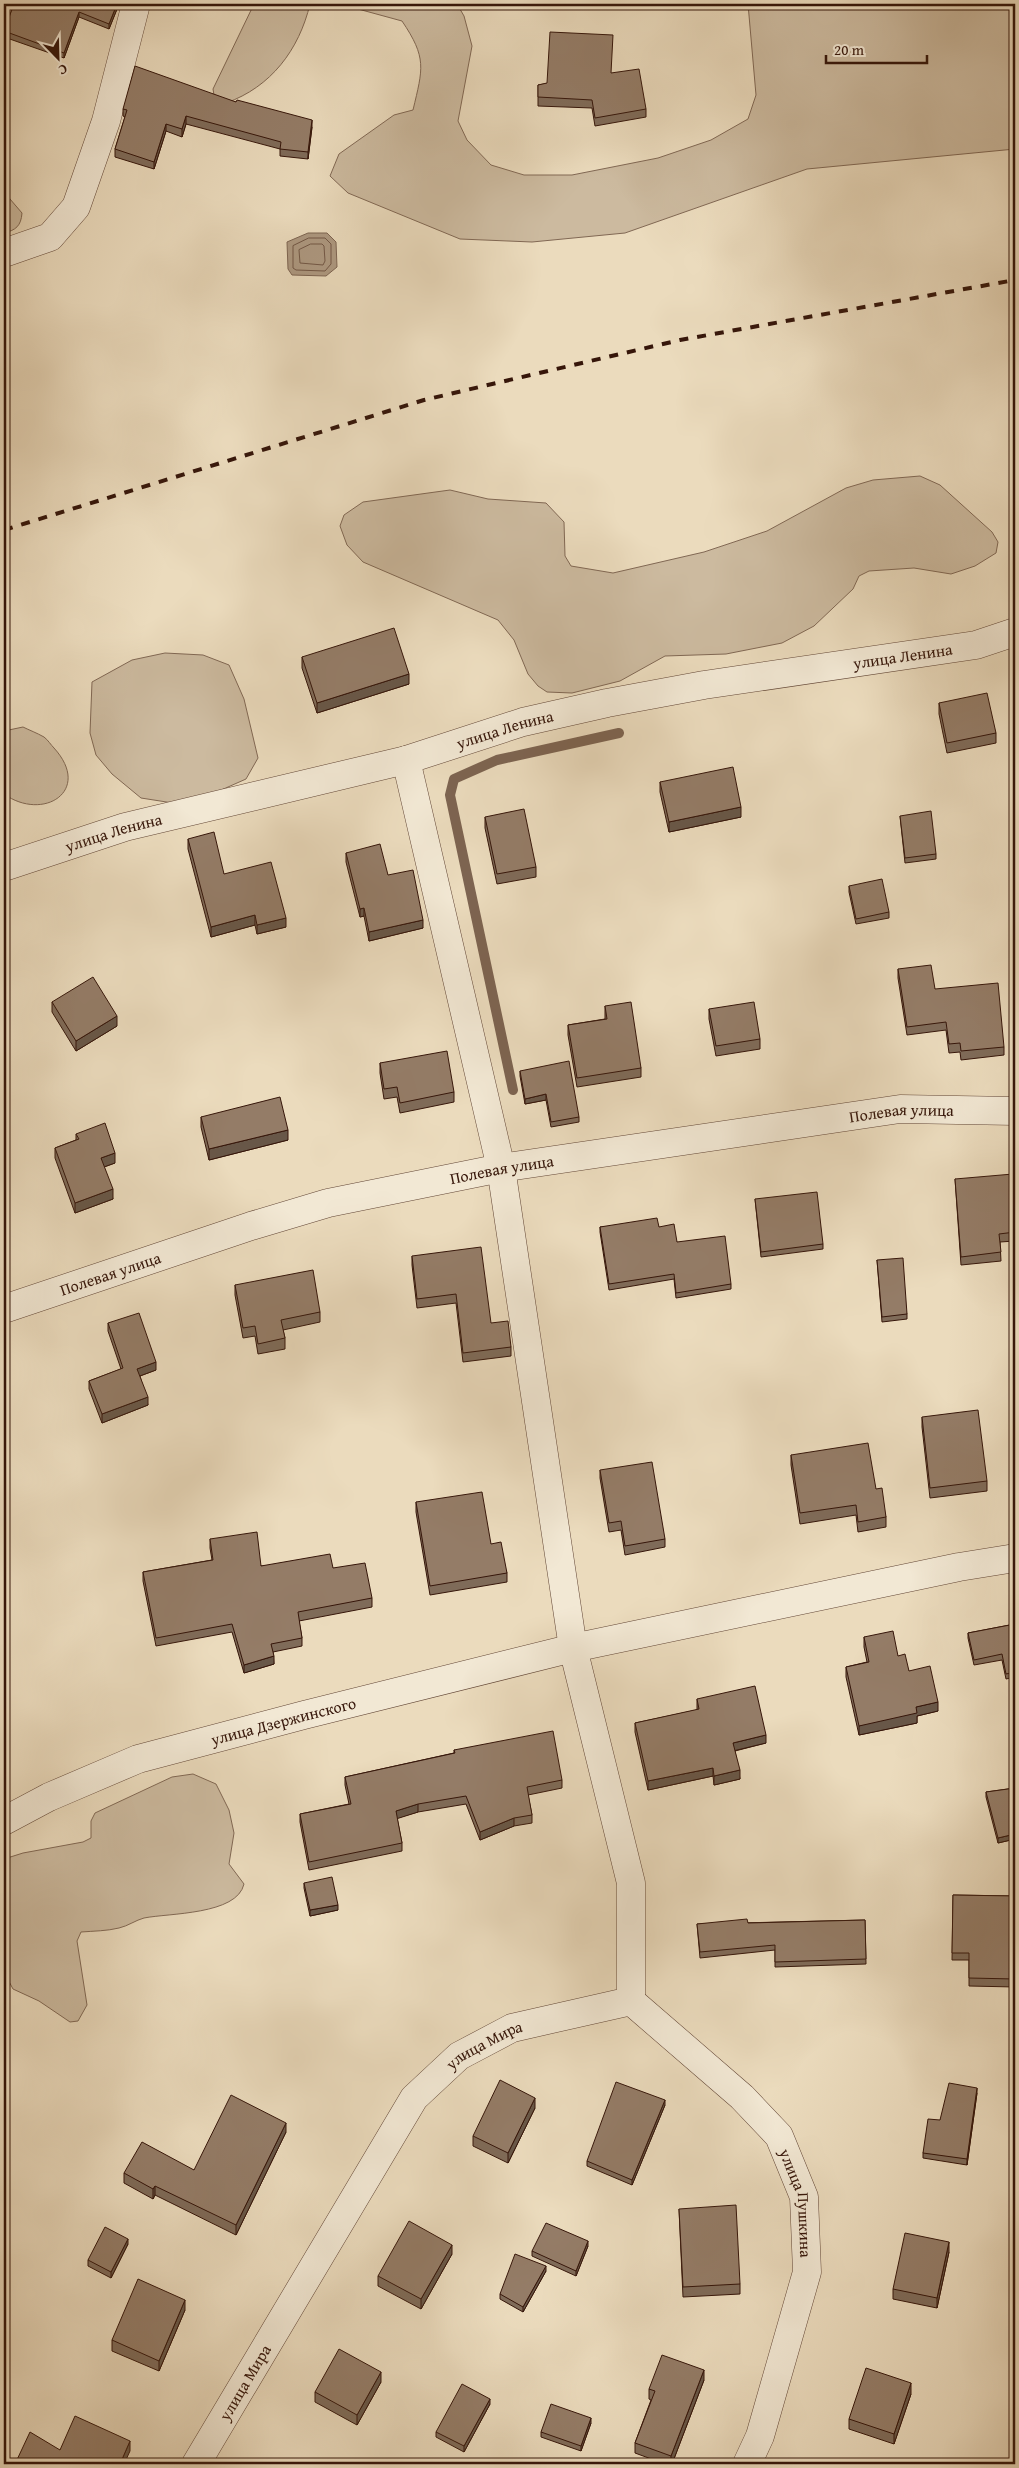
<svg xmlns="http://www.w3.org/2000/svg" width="1019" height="2468" viewBox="0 0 1019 2468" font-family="'Gentium Book Plus',serif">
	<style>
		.green { fill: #ccba9f; stroke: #816854 }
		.water { fill: #ad9880; stroke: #7d6451 }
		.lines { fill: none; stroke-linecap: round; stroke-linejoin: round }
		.shore { stroke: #725745; stroke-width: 1 }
		.stream { stroke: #7d6451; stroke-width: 10 }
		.minor-casing { stroke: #634737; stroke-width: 29 }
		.minor { stroke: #f2e8d4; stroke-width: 28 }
		.rail { stroke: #36160a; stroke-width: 4; stroke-dasharray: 9 9; stroke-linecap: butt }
		.wall { fill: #7f6b59; stroke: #36160a }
		.shaded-wall { fill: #685748; stroke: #36160a }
		.building { fill: #947c67; stroke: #36160a }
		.labels { text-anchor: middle; stroke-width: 4.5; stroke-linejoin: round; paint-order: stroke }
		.street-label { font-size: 16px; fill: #36160a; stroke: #f2e8d4 }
	</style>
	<rect width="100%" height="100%" fill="#ebdbbd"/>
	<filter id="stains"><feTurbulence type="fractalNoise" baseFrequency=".004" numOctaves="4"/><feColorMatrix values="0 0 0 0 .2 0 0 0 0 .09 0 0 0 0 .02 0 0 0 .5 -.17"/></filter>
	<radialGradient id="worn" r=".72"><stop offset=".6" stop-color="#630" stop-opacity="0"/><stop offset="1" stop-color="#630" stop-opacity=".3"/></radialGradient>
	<g class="green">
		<path d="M 254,4 L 310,4 C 299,50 271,87 226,103 L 214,95 L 213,89 Z"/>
		<path d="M 350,4 L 457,4 L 464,16 L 472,46 L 458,121 L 467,140 L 491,165 L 524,175 L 572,175 L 658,158 L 711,140 L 748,119 L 756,95 L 748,4 L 1015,4 L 1015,149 L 807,169 L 625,233 L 532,242 L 460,239 L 348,193 L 330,176 L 339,154 L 394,115 L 413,110 C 423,68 427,58 402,21 L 358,9 Z"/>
		<path d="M 4,192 L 22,213 C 21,226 16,230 4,233 Z"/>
		<polygon points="920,476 940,485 992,532 998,542 996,553 975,566 951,574 914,568 869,571 859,576 853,589 814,626 782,643 726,654 665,656 620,681 572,693 547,692 538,686 528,674 514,640 498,620 363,562 347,545 340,526 344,515 363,502 450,490 488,499 546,503 564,522 565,556 571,566 613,573 704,552 767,531 846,488 873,480"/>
		<polygon points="165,653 203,655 229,665 244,699 258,758 246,779 210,795 173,803 141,798 112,774 96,755 90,733 92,682 132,660"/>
		<path d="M 23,727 C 29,730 37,733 44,737 C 48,740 51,745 54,748 C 93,791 43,822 4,794 L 4,731 Z"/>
		<path d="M 193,1774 L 216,1784 L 229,1810 L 234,1833 L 229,1864 L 244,1884 C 237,1915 169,1913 144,1918 C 136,1920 128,1926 119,1928 C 107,1931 94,1931 81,1932 L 77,1941 L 87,2005 L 78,2021 L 70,2022 L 39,2001 L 13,1989 L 5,1974 L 4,1965 L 4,1859 L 23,1853 L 83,1842 L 91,1838 L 91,1821 L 95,1813 L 172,1777 Z"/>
	</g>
	<polygon class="water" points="308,233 327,233 336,242 337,267 326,276 292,275 288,269 287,242"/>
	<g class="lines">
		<g class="shore">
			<polygon points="309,238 325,238 331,244 331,264 325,271 296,270 293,268 293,246"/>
			<polygon points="311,244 322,244 324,246 325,261 323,265 300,263 299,250"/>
		</g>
		<polyline class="stream" points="513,1090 450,795 454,779 497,760 619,733"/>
		<g class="minor-casing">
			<g id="minor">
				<polyline points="4,253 50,237 76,207 106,121 136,4"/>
				<path id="s1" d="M 4,867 L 125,827 L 406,760 L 523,722 L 607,703 L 704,685 L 976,645 L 1015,632"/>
				<path id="s2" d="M 4,1309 L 251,1226 L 328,1203 L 501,1168 L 900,1109 L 1015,1111"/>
				<path id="s3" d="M 4,1821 L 49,1797 L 138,1759 L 304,1715 L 573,1648 L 959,1567 L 1015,1558"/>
				<path id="s4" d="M 631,2001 L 742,2097 L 779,2136 L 804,2197 L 807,2272 L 760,2436 L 747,2464"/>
				<path id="s5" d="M 196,2464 L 414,2098 L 459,2056 L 512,2028 L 631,2001 L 631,1883 L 573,1648 L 501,1168 L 406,760"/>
			</g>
		</g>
		<use href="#minor" class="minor"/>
		<polyline class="rail" points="4,530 424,400 680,340 1015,280"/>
	</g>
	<g class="wall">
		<polygon points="14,4 119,4 109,29 79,17 64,58 4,37 4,31"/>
		<polygon points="611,73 646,109 646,117 595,126 592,108 538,106 538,85"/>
		<polygon points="236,102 312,127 308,159 280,156 280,149 186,124 182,137 166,131 154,169 115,157 115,149 125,117 123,116 123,109"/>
		<polygon points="302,657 409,684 317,713 302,668"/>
		<polygon points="939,703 996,733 996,743 947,753 939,714"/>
		<polygon points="660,782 741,817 669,832 660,792"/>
		<polygon points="900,816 936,854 936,859 905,863"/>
		<polygon points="485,817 536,867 536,877 497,884 485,828"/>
		<polygon points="188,839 224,874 286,927 257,934 255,925 211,937 188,849"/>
		<polygon points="346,853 388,875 423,928 369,941 364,916 360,917 346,862"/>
		<polygon points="849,886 889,912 889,918 856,924 849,892"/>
		<polygon points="898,969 935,989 1004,1047 1004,1055 961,1060 960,1052 949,1053 946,1030 907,1035 898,978"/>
		<polygon points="52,1002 117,1026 76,1051 52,1012"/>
		<polygon points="605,1006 641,1068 641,1077 577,1087 568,1035 568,1025 605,1019"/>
		<polygon points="709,1009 760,1039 760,1049 716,1056 709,1019"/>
		<polygon points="380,1063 454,1092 454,1102 400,1113 397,1097 384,1099 380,1073"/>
		<polygon points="520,1071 579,1117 579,1122 551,1127 546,1100 525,1104 520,1076"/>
		<polygon points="201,1117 288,1140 209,1160 201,1127"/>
		<polygon points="76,1134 115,1163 104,1167 113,1199 75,1213 55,1158 55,1148 76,1140"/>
		<polygon points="955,1179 1015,1201 1015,1241 1000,1242 1001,1261 961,1265"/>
		<polygon points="755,1199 823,1244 823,1249 761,1257"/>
		<polygon points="600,1227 659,1227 677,1242 731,1284 731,1289 676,1298 674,1279 609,1290 600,1232"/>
		<polygon points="412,1256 491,1323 511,1347 511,1356 463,1362 456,1303 417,1308 412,1265"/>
		<polygon points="877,1260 907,1314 907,1319 882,1322"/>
		<polygon points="235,1285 320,1312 320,1322 283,1330 285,1338 285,1349 258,1354 255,1336 243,1338 235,1295"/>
		<polygon points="108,1323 156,1370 140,1376 148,1405 102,1423 89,1389 89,1381 121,1369 108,1331"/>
		<polygon points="922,1417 987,1481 987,1491 930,1498 922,1427"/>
		<polygon points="791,1455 876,1489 886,1517 886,1527 858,1532 856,1515 800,1524 791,1465"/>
		<polygon points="600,1470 665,1539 665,1547 625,1555 621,1530 609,1532 600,1478"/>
		<polygon points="416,1502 491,1544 507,1573 507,1582 430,1595 416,1512"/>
		<polygon points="210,1539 261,1566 333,1568 372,1598 372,1607 299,1621 302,1638 302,1646 273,1652 274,1664 244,1673 232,1632 156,1646 143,1581 143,1572 212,1560 210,1548"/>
		<polygon points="1015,1624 1015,1677 1006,1679 1002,1660 974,1665 968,1638 968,1633"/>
		<polygon points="864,1637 898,1656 938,1711 917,1716 917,1723 859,1735 846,1677 846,1667 867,1662 864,1647"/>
		<polygon points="697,1699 766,1743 735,1751 740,1779 714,1785 713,1776 648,1790 635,1732 635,1723 697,1710"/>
		<polygon points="454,1750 562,1780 562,1788 528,1795 532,1815 532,1823 514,1826 480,1840 466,1804 418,1812 397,1818 402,1843 402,1851 309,1870 300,1822 300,1814 349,1804 345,1785 345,1777 454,1753"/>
		<polygon points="1015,1788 1015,1839 998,1843 986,1797 986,1792"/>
		<polygon points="304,1883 338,1910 310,1916 304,1888"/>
		<polygon points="953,1895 1015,1896 1015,1987 969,1986 969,1960 952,1960"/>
		<polygon points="865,1920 866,1964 775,1967 775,1950 700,1958 697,1924"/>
		<polygon points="977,2093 967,2165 923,2158 923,2153 940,2120"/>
		<polygon points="665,2105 632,2185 587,2166 587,2161"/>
		<polygon points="535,2108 508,2163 473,2146 473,2136"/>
		<polygon points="286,2132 236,2235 155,2195 153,2199 124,2183 124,2173 194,2170"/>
		<polygon points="679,2209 740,2284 740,2294 683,2297"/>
		<polygon points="128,2244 111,2278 88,2266 88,2260"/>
		<polygon points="588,2246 576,2276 532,2256 532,2251"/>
		<polygon points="949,2252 937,2308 893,2299 893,2289"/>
		<polygon points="452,2254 421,2309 378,2286 378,2276"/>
		<polygon points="546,2271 523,2312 500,2299 500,2294"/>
		<polygon points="185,2310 159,2371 112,2351 112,2340"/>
		<polygon points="704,2380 672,2464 665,2464 635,2453 635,2443 651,2400 649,2399 649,2389"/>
		<polygon points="381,2382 357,2425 315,2402 315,2392"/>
		<polygon points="911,2394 894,2444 849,2429 849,2419"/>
		<polygon points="490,2404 464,2452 436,2437 436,2432"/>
		<polygon points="591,2423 581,2451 541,2437 541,2432"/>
	</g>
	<g class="shaded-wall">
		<polygon points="117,4 119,4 109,29 109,24"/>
		<polygon points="79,12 79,17 64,58 64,53"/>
		<polygon points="186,116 186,124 182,137 182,129"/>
		<polygon points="312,120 312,127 308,159 308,152"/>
		<polygon points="166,124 166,131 154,169 154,162"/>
		<polygon points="409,674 409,684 317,713 317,703"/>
		<polygon points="741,807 741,817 669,832 669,822"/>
		<polygon points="364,908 364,916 360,917 360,909"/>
		<polygon points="255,915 255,925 211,937 211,927"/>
		<polygon points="286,918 286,927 257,934 257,925"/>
		<polygon points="423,920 423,928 369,941 369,932"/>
		<polygon points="7,949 7,954 4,955 4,950"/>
		<polygon points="117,1016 117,1026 76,1051 76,1041"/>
		<polygon points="546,1094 546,1100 525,1104 525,1099"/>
		<polygon points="288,1130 288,1140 209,1160 209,1149"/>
		<polygon points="115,1153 115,1163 101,1168 101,1158"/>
		<polygon points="113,1189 113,1199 75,1213 75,1203"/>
		<polygon points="156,1362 156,1370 137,1377 137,1369"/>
		<polygon points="148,1397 148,1405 102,1423 102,1414"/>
		<polygon points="274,1656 274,1664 244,1673 244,1665"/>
		<polygon points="938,1702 938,1711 917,1716 917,1723 859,1735 859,1726 916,1707"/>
		<polygon points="766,1735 766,1743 733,1751 733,1743"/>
		<polygon points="713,1768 713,1776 648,1790 648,1781"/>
		<polygon points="740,1770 740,1779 714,1785 714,1776"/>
		<polygon points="418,1804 418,1812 396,1819 396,1811"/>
		<polygon points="514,1818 514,1826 480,1840 480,1832"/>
		<polygon points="1015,1834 1015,1839 998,1843 998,1838"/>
		<polygon points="338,1905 338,1910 310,1916 310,1910"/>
		<polygon points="977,2088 977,2093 967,2165 967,2159"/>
		<polygon points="535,2098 535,2108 508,2163 508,2153"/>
		<polygon points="665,2100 665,2105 632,2185 632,2180"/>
		<polygon points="286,2123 286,2132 236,2235 236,2225"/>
		<polygon points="155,2186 155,2195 153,2199 153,2189"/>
		<polygon points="128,2239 128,2244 111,2278 111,2272"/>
		<polygon points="588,2241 588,2246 576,2276 576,2271"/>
		<polygon points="949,2242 949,2252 937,2308 937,2298"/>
		<polygon points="452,2245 452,2254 421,2309 421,2299"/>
		<polygon points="546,2266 546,2271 523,2312 523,2307"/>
		<polygon points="185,2300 185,2310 159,2371 159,2361"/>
		<polygon points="704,2370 704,2380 672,2464 671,2464 671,2456"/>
		<polygon points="381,2372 381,2382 357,2425 357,2415"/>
		<polygon points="911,2383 911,2394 894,2444 894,2434"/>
		<polygon points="490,2399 490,2404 464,2452 464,2446"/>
		<polygon points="591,2418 591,2423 581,2451 581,2446"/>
		<polygon points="130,2441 130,2451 124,2464 120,2464"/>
	</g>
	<g class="building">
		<polygon points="14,4 117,4 109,24 79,12 64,53 4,31"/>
		<polygon points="550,32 613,35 611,73 639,69 646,109 595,118 592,100 538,97 538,85 547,83"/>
		<polygon points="135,66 236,102 237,100 312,120 308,152 280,149 281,142 186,116 182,129 166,124 154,162 115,149 127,110 123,109"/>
		<polygon points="394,628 409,674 317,703 302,657"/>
		<polygon points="987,693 996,733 947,743 939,703"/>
		<polygon points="733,767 741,807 669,822 660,782"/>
		<polygon points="524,809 536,867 497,874 485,817"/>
		<polygon points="931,811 936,854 905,858 900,816"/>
		<polygon points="214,832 224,874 271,862 286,918 257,925 255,915 211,927 188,839"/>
		<polygon points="380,844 388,875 413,870 423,920 369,932 364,908 360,909 346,853"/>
		<polygon points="882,879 889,912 856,919 849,886"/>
		<polygon points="4,942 7,949 4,950"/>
		<polygon points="931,965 935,989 998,983 1004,1047 961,1051 960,1043 949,1044 946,1022 907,1027 898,969"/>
		<polygon points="93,977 117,1016 76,1041 52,1002"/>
		<polygon points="631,1002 641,1068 577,1078 568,1025 607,1019 605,1006"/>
		<polygon points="754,1002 760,1039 716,1046 709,1009"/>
		<polygon points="447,1051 454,1092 400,1103 397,1087 384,1089 380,1063"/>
		<polygon points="569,1061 579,1117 551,1122 546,1094 525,1099 520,1071"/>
		<polygon points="280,1097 288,1130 209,1149 201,1117"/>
		<polygon points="105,1123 115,1153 101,1158 113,1189 75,1203 55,1148 79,1139 76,1134"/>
		<polygon points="1013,1174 1015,1201 1015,1232 999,1234 1001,1252 961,1257 955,1179"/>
		<polygon points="817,1192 823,1244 761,1252 755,1199"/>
		<polygon points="657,1218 659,1227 674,1224 677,1242 725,1236 731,1284 676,1293 674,1274 609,1284 600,1227"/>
		<polygon points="481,1247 491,1323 508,1321 511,1347 463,1353 456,1294 417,1299 412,1256"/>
		<polygon points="903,1258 907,1314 882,1317 877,1260"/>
		<polygon points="313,1270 320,1312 281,1320 285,1338 258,1344 255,1326 243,1328 235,1285"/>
		<polygon points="139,1313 156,1362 137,1369 148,1397 102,1414 89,1381 123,1368 108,1323"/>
		<polygon points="978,1410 987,1481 930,1488 922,1417"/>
		<polygon points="868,1443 876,1489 882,1488 886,1517 858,1522 856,1505 800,1513 791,1455"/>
		<polygon points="652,1462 665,1539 625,1546 621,1521 609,1523 600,1470"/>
		<polygon points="482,1492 491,1544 501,1542 507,1573 430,1586 416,1502"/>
		<polygon points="257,1532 261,1566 330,1554 333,1568 365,1563 372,1598 298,1612 302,1638 271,1644 274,1656 244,1665 232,1624 156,1638 143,1572 213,1560 210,1539"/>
		<polygon points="1015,1624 1015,1672 1006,1674 1002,1654 974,1660 968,1633"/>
		<polygon points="893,1631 898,1656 905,1654 909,1671 930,1666 938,1702 916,1707 917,1713 859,1726 846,1667 869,1662 864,1637"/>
		<polygon points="755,1686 766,1735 733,1743 740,1770 714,1776 713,1768 648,1781 635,1723 699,1709 697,1699"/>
		<polygon points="553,1731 562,1780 527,1787 532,1815 514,1818 480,1832 466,1796 418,1804 396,1811 402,1843 309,1862 300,1814 351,1804 345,1777 455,1753 454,1750"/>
		<polygon points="1015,1788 1015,1834 998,1838 986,1792"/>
		<polygon points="332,1877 338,1905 310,1910 304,1883"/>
		<polygon points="953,1895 1015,1896 1015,1979 969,1978 969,1953 952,1953"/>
		<polygon points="747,1919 748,1923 865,1920 866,1959 775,1962 775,1945 700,1952 697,1924"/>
		<polygon points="500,2080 535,2098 508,2153 473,2136"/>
		<polygon points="616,2082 665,2100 632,2180 587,2161"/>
		<polygon points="949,2083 977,2088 967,2159 923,2153 928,2119 940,2120"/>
		<polygon points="231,2095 286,2123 236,2225 155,2186 153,2189 124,2173 142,2142 194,2170"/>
		<polygon points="736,2205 740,2284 683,2287 679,2209"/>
		<polygon points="409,2221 452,2245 421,2299 378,2276"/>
		<polygon points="546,2223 588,2241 576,2271 532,2251"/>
		<polygon points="105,2227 128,2239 111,2272 88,2260"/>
		<polygon points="905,2233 949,2242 937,2298 893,2289"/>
		<polygon points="515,2254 546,2266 523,2307 500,2294"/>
		<polygon points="138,2279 185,2300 159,2361 112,2340"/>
		<polygon points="339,2349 381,2372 357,2415 315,2392"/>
		<polygon points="662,2355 704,2370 671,2456 635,2443 655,2391 649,2389"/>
		<polygon points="866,2368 911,2383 894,2434 849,2419"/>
		<polygon points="462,2384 490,2399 464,2446 436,2432"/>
		<polygon points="551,2404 591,2418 581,2446 541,2432"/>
		<polygon points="75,2416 130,2441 120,2464 15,2464 30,2432 60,2450"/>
	</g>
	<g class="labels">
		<g class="street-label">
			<text dy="6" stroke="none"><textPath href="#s1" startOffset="925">улица Ленина</textPath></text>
			<text dy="6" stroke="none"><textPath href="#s1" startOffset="520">улица Ленина</textPath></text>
			<text dy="6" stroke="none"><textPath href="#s1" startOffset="115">улица Ленина</textPath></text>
			<text dy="6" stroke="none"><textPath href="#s2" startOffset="922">Полевая улица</textPath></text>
			<text dy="6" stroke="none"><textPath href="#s2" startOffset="518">Полевая улица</textPath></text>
			<text dy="6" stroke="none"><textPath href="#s2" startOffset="112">Полевая улица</textPath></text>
			<text dy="6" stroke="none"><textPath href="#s3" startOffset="298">улица Дзержинского</textPath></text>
			<text dy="6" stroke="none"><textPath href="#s5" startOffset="515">улица Мира</textPath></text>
			<text dy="6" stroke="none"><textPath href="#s4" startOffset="271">улица Пушкина</textPath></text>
			<text dy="6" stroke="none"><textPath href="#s5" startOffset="95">улица Мира</textPath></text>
		</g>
	</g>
	<rect width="1019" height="2468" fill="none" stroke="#ebdbbd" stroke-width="20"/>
	<rect x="5" y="5" width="1009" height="2458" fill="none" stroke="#36160a" stroke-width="2.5"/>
	<rect x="10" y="10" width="999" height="2448" fill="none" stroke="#36160a"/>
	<g transform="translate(58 58) rotate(157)" stroke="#f2e8d4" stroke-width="4" paint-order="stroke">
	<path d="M0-4L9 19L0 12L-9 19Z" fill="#36160a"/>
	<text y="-8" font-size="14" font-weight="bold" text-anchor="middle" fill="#36160a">С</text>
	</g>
	<path d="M826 55v8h101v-8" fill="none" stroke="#36160a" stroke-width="2.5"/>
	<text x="834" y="55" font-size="15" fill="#36160a" stroke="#f2e8d4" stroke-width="4" paint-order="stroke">20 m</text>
	<rect width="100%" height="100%" filter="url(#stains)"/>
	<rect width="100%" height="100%" fill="url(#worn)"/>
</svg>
